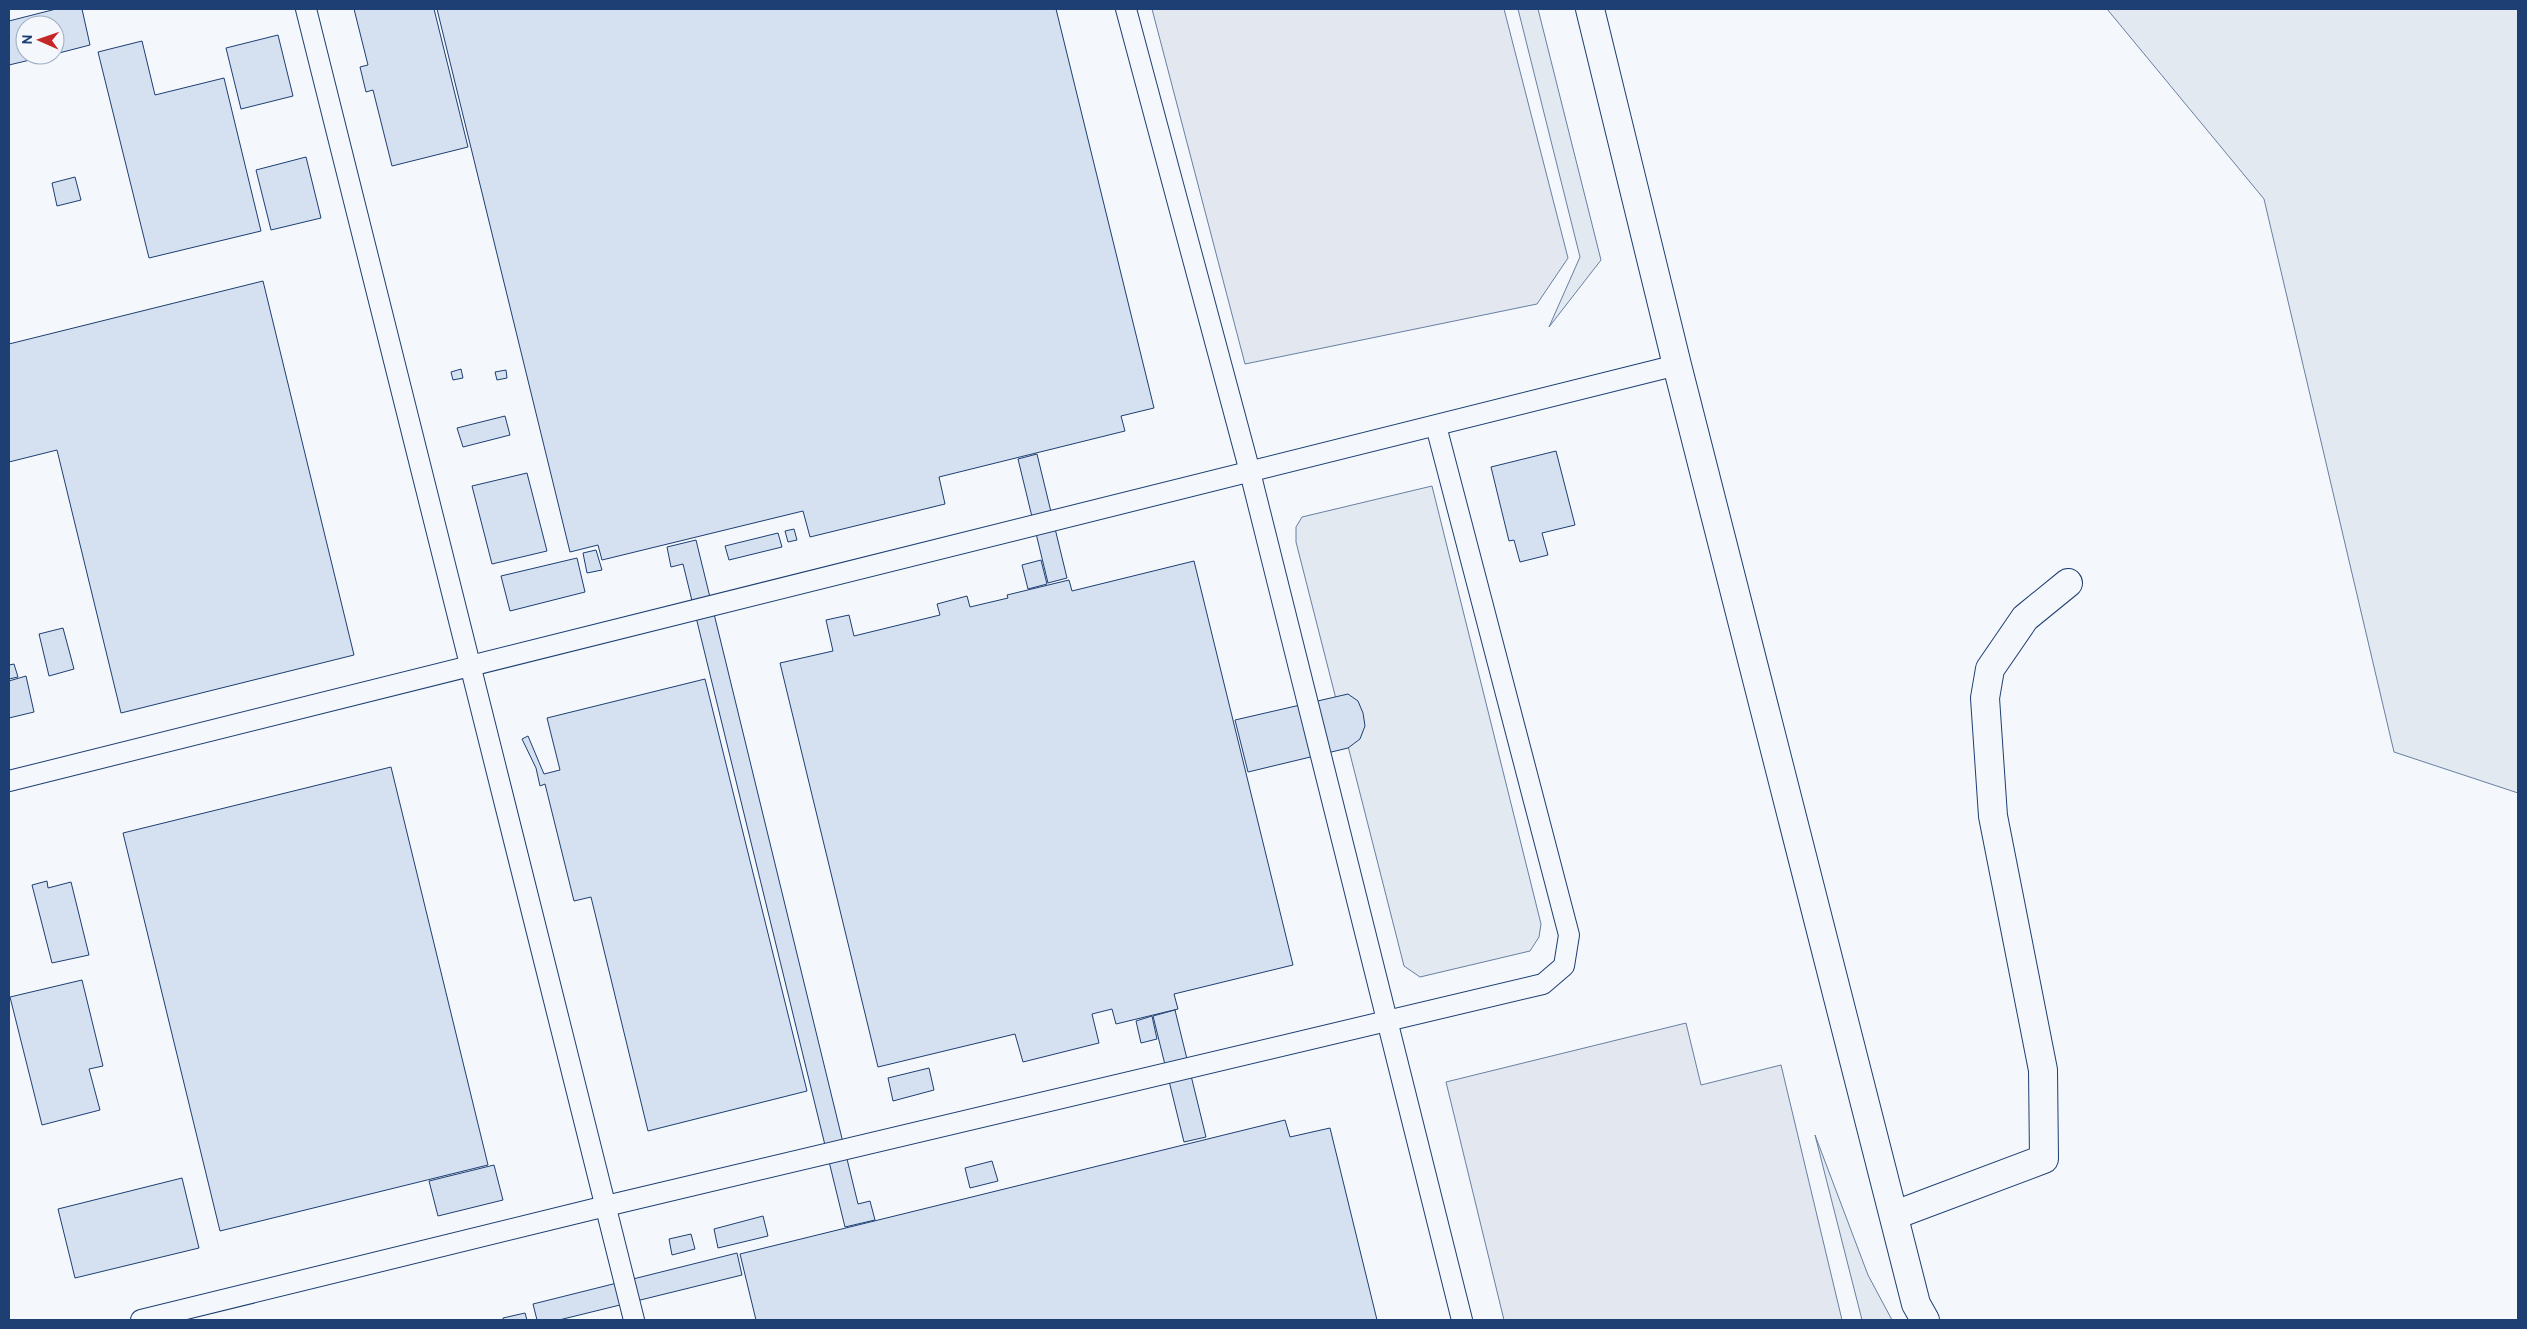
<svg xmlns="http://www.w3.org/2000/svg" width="2527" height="1329" viewBox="0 0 2527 1329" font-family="Overpass,sans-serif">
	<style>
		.green { fill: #e3e9f0; stroke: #687fa3 }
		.parking { fill: #e3e8f0; stroke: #687fa3 }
		.building { fill: #d5e0f0; stroke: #1d3f73 }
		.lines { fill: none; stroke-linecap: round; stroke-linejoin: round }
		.lane-casing { stroke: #1d3f73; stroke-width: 22 }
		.street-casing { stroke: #1d3f73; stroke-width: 30 }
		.secondary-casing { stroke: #1d3f73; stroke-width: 30 }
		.lane { stroke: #f4f7fb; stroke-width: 20 }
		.street { stroke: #f4f7fb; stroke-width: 28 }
		.secondary { stroke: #f4f7fb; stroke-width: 28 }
	</style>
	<rect width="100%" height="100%" fill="#f4f7fb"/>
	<g class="green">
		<polygon points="1518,9 1538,9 1601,260 1549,327 1580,257"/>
		<polygon points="2107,9 2518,9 2518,793 2394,752 2264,199"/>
		<polygon points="1432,486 1541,924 1539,937 1530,951 1420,977 1404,966 1296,542 1296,527 1302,517"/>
		<polygon points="1815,1135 1868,1275 1892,1320 1862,1320"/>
	</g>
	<g class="parking">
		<polygon points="1152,9 1504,9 1568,258 1537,304 1245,364"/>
		<polygon points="1686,1023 1701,1085 1781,1065 1842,1320 1504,1320 1446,1082"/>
	</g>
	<g class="building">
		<polygon points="56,9 82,9 90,45 55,54 55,25 25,25 25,55 51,55 9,65 9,21"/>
		<polygon points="354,9 434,9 468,147 392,166 373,90 366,92 360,67 368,65"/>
		<polygon points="437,9 1056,9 1154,408 1121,416 1125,431 939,477 945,504 810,537 803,511 602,560 598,545 570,552"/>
		<polygon points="278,35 293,96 241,109 226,48"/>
		<polygon points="142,41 155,95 224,78 261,231 149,258 98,52"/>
		<polygon points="306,157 321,218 271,230 256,170"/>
		<polygon points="75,177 81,200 57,206 52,183"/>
		<polygon points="263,281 354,655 121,713 57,450 9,462 9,344"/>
		<polygon points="461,369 463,378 453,380 451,372"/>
		<polygon points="506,370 507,378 497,380 495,372"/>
		<polygon points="505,416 510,435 463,447 457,428"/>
		<polygon points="1556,451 1575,525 1542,533 1548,555 1520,562 1514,540 1509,541 1491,467"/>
		<polygon points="1037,454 1067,578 1048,583 1018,459"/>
		<polygon points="527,473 547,551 492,564 472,486"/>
		<polygon points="794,529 797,540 788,542 785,531"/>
		<polygon points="778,533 782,547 729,560 725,546"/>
		<polygon points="696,540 858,1204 870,1201 875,1220 845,1227 683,564 671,567 667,547"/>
		<polygon points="596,550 602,570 587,573 583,553"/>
		<polygon points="577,558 585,592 510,611 501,576"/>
		<polygon points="1041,560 1047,584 1028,589 1022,565"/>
		<polygon points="1194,561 1293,965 1174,994 1178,1009 1116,1024 1112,1009 1092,1014 1099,1043 1023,1062 1015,1034 878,1067 780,663 833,651 826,620 849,615 854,636 940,615 937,604 967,596 970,607 1008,598 1007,595 1069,580 1072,591"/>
		<polygon points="63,628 74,669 49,676 39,634"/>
		<polygon points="14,664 18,677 9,679 9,665"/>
		<polygon points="26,676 34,712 9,718 9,681"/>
		<polygon points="705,679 807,1091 648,1131 591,897 574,901 545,784 540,786 536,768 522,739 528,736 544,774 560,770 547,718"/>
		<polygon points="1348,694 1358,701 1363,713 1365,726 1360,739 1348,748 1248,772 1235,720"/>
		<polygon points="391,767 488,1165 220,1231 123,833"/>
		<polygon points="47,881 48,888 71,882 89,955 52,963 32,885"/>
		<polygon points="82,980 103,1066 89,1069 100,1110 42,1125 10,997"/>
		<polygon points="1175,1010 1206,1137 1184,1142 1153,1016"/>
		<polygon points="1152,1016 1157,1039 1141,1043 1136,1021"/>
		<polygon points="929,1068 934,1090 893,1101 888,1078"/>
		<polygon points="1285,1120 1290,1137 1330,1128 1377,1320 756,1320 740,1254"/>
		<polygon points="992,1161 998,1181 970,1188 965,1168"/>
		<polygon points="494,1165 503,1200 438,1216 429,1181"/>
		<polygon points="182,1178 199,1248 75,1278 58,1209"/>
		<polygon points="763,1216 768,1236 718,1248 714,1229"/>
		<polygon points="691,1234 695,1249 672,1255 669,1239"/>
		<polygon points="737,1253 742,1275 559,1320 537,1320 533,1304"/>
		<polygon points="525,1313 527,1320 503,1320 503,1318"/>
	</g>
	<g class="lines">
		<g class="lane-casing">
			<g id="lane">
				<polyline points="306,9 634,1320"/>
				<polyline points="1126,9 1250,472 1462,1320"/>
				<polyline points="9,781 1677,365"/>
				<polyline points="141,1320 606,1206 1543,984 1564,966 1569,935 1436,426"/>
			</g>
		</g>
		<g class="street-casing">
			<polyline id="street" points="1895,1215 2044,1159 2043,1070 1993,816 1985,698 1990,669 2025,618 2068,583"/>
		</g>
		<g class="secondary-casing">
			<polyline id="secondary" points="1590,9 1677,365 1916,1304 1925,1320"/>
		</g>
		<use href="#lane" class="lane"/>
		<use href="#street" class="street"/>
		<use href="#secondary" class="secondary"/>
	</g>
	<rect width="2527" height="1329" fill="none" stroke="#1d3f73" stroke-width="20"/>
	<g transform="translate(40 40) rotate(272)"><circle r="24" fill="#f4f7fb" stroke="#9eadc5"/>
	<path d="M0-4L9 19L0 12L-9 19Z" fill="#c62828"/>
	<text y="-8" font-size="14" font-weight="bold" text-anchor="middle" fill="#1d3f73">N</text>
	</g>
</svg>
